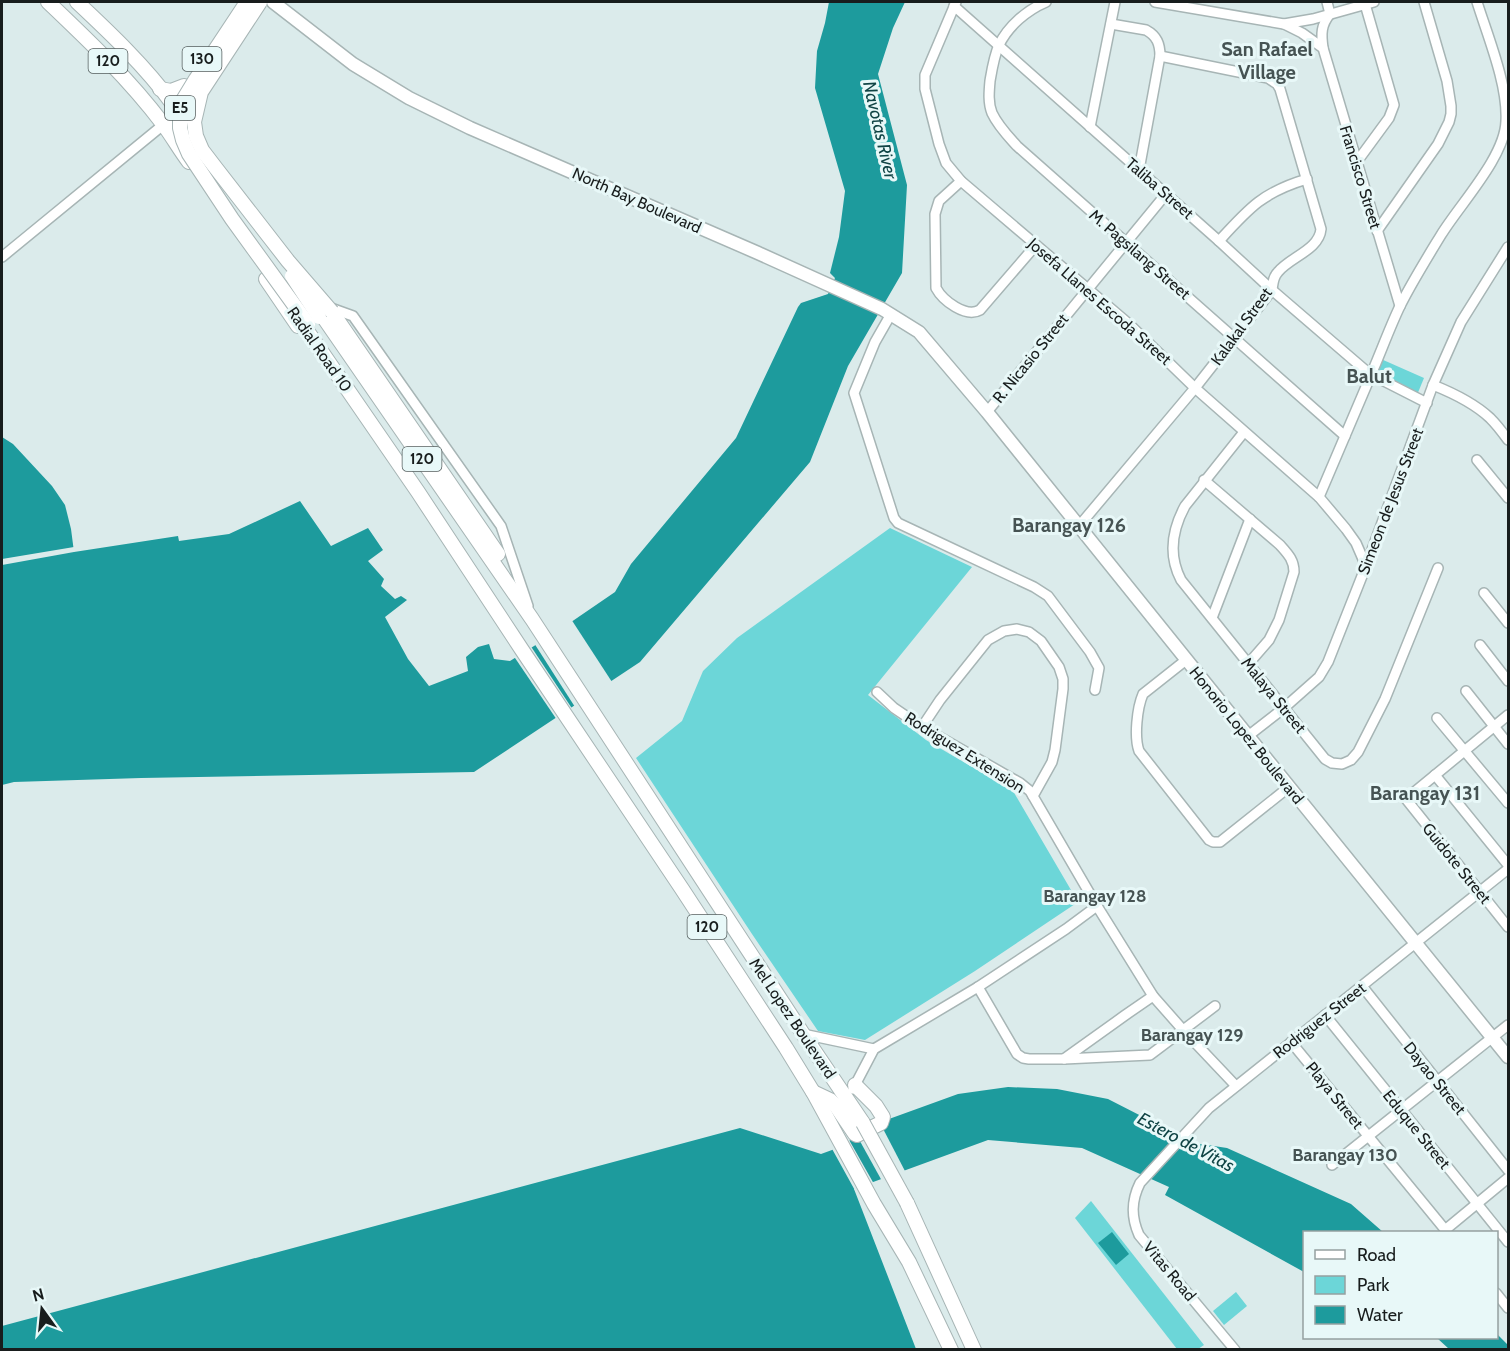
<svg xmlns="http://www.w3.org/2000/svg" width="1510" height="1351" viewBox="0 0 1510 1351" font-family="Cabin,sans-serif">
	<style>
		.green { fill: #6cd6d8 }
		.water { fill: #1d9b9d }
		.pier { fill: #dbebeb }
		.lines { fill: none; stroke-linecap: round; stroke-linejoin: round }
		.minor-casing { stroke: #a7b5b5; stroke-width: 12 }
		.major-casing { stroke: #a7b5b5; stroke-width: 15 }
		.highway-casing { stroke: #a7b5b5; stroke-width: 16 }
		.minor { stroke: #fff; stroke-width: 9 }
		.major { stroke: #fff; stroke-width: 12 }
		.highway { stroke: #fff; stroke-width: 14 }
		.highway-bridge-casing { stroke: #a7b5b5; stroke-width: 16; stroke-linecap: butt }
		.highway-bridge { stroke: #fff; stroke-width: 14 }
		.labels { text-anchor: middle; stroke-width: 6; stroke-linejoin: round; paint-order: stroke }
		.shield { fill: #e8f8f8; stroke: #565f5f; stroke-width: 1.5 }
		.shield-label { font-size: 15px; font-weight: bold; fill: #181d1d }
		.street-label { font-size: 16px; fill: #181d1d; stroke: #e8f8f8 }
		.water-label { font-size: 18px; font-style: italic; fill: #104445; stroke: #e8f8f8 }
		.neighbourhood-label { font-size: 18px; font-weight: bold; fill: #465353; stroke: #e8f8f8 }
		.quarter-label { font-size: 20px; font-weight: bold; fill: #465353; stroke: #e8f8f8 }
	</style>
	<rect width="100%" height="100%" fill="#dbebeb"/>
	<g class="green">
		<polygon points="1381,359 1424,378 1417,395 1379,376 1377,367"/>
		<polygon points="890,528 972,567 868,695 926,740 1013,791 1078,902 975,971 865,1040 818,1031 752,934 636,758 682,721 703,671 737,638"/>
		<polygon points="1091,1201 1204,1345 1198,1349 1177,1349 1075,1218"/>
		<polygon points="1236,1292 1247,1306 1224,1325 1213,1311"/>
	</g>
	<g class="water">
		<polygon points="829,2 905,2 893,28 878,74 907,185 902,273 848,366 810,462 640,662 474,772 141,778 14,782 2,785 2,437 13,444 52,486 65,505 71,529 74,552 178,536 179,541 229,534 300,501 331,546 368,528 383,550 368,561 384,579 381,586 395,599 401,596 407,600 385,617 408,659 429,686 468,671 466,657 478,647 489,644 494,659 510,661 558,631 615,592 631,564 736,438 798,307 801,303 828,294 835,278 830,273 839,237 845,191 815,88 817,51 825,23"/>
		<polygon points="1008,1087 1057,1089 1108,1099 1194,1143 1227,1148 1351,1204 1383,1232 1304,1232 1304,1272 1165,1195 1169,1187 1082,1148 988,1140 854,1189 916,1349 2,1350 2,1326 740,1128 821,1154 832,1150 889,1119 958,1094"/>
		<polygon points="1112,1232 1129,1254 1116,1265 1098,1243"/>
		<polygon points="1497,1334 1508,1345 1508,1349 1449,1349 1437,1338 1496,1338"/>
	</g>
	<g class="pier">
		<polygon points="74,547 74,552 2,565 2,559"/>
		<polygon points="571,619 612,682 575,707 534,643"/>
		<polygon points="530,645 573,710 557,720 513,655"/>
		<polygon points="879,1121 906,1173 882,1181 856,1134"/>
		<polygon points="848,1138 874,1184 857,1190 863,1205 831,1147"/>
	</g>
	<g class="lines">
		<g class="minor-casing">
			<g id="minor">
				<polyline points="956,2 925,75 925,89 939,144 946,163 961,181 1129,324 1195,388 1319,497 1346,529 1356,543 1366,566"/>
				<path d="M 1046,2 C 1027,10 1008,26 999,45 C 994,56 992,69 990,81 C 989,92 988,103 992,113 C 998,126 1008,136 1017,146 L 1345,436"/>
				<polyline points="1155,2 1284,24 1313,19 1374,2"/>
				<polyline points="1327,2 1330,14"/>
				<polyline points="954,6 1219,241 1272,290 1365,370"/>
				<path d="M 1111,24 L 1146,30 C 1157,36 1160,44 1160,56 L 1139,170"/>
				<polyline points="1284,24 1302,33 1323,48 1400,306"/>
				<path d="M 1323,48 C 1321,34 1321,25 1330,14"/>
				<polyline points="1090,127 1115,2"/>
				<polyline points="1356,163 1389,118 1394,105 1365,4"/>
				<path d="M 961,181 L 939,201 L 935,214 L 936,288 C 943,301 966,318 980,310 L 1036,245"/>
				<polyline points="1377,231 1438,144 1449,122 1451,114 1451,106 1447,81 1424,2"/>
				<path d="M 1219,241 C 1249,208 1263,192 1307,179"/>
				<polyline points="2,257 163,125"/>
				<polyline points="328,307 353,316 501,526 528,606"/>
				<polyline points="891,314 875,342 854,393 894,518 898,523 1034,587 1048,596 1090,652 1099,668 1095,690"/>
				<path d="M 1373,370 C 1382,349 1390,327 1400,306 C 1412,282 1427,258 1441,235 C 1460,204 1505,157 1506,121 C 1508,85 1488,37 1477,2"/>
				<polyline points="1376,377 1427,403"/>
				<path d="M 1433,385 C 1453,393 1474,403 1490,418 C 1497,425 1503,433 1508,440"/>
				<polyline points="987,412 1166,194"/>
				<path d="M 1244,432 L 1185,506 C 1172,530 1168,555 1181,580 L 1325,759 L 1332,763 L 1342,764 L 1351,760 L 1358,752 L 1385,699 L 1438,568"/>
				<polyline points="1477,460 1508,498"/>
				<path d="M 1204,480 L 1280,545 C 1288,554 1294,560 1294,572 L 1279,620 L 1269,640 L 1249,663"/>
				<polyline points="1319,497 1368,382"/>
				<path d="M 1079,526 L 1195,388 L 1272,290 C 1273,283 1273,277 1278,272 C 1290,257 1319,250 1321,229 L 1280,89 L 1277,84 L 1268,78 L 1160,56"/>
				<polyline points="1484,593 1508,623"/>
				<polyline points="1212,618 1250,519"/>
				<polyline points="1480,645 1508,681"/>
				<path d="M 1186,660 L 1143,694 C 1137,708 1134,737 1139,751 L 1209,840 L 1213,842 L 1220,842 L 1289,787"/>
				<polyline points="1466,691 1508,744"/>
				<polyline points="877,692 894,708 922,727 1020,783 1030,791 1097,906 1153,996 1183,1030 1236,1086"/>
				<polyline points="1508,715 1406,799 1508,927"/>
				<polyline points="1437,718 1508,803"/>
				<polyline points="922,727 940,700 988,640 1004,631 1017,629 1029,632 1041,641 1059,667 1063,679 1063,689 1055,750 1052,762 1033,796"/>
				<polyline points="1248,736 1284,708 1319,677 1328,662 1366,566 1433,385 1461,322 1508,247"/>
				<polyline points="1435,775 1508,865"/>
				<polyline points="1362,986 1508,1170"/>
				<polyline points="978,987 1017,1054 1023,1058 1029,1059 1064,1059 1150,1055 1215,1006"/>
				<polyline points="1325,1015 1508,1242"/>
				<polyline points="803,1034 874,1049"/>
				<polyline points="1291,1042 1447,1232"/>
				<polyline points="1064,1059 1124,1016 1153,996"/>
				<polyline points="853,1089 874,1049 978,987 1066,929 1097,906"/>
				<polyline points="1332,1165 1508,1025"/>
				<polyline points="1445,1230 1508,1178"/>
				<polyline points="1496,1293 1508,1308"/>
				<path d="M 1235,1350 L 1139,1235 C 1131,1217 1131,1201 1140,1183 L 1209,1108 L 1508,869"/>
			</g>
		</g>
		<g class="major-casing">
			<g id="major">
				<polyline points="273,2 353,64 409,98 470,128 758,253 882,309 919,332 987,412 1248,736 1508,1057"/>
				<polyline points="163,125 181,118 201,93"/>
			</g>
		</g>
		<g class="highway-casing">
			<g id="highway">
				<path d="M 48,2 C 88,40 129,79 163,124 C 172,136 180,150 189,162"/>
				<path d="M 77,2 C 110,33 145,66 172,103 C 182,117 189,133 197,148"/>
				<polyline points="160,89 171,91 184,86"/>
				<polyline points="266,279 298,326"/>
				<polyline points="315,305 532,619 803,1034 863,1123"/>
				<polyline points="332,312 498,554"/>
				<polyline points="297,316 418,492 522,650 682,889 786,1048 813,1092 874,1204 909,1262 951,1350"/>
				<polyline points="813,1092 830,1100 836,1106 855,1134 857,1135 881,1123 883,1117 876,1106 855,1085"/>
				<polyline points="907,1203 974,1350"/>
			</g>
		</g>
		<use href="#minor" class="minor"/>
		<use href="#major" class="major"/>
		<use href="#highway" class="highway"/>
		<g class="highway-bridge-casing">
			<g id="highway-bridge">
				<polyline points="247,2 196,79 182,102 180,112 180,128 183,140 189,154 232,219 308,324"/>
				<polyline points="260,2 201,92 194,122 196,136 202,150 215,167 288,261 332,312"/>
				<polyline points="292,276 319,317"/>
				<polyline points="863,1123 907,1203"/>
			</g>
		</g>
		<use href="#highway-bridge" class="highway-bridge"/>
	</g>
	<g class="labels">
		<g class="shield">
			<rect x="182.5" y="47" width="39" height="24" rx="4.5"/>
			<rect x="88.5" y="49" width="39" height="24" rx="4.5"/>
			<rect x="165" y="96" width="30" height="24" rx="4.5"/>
			<rect x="402.5" y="447" width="39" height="24" rx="4.5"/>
			<rect x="687.5" y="915" width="39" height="24" rx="4.5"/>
		</g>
		<g class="shield-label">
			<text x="202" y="64">130</text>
			<text x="108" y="66">120</text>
			<text x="180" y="113">E5</text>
			<text x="422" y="464">120</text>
			<text x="707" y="932">120</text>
		</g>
		<g class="street-label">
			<text transform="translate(1361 177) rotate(73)" y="6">Francisco Street</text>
			<text transform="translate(1160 188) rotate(41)" y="6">Taliba Street</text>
			<text transform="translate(637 200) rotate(24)" y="6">North Bay Boulevard</text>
			<text transform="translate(1140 254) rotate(41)" y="6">M. Pagsilang Street</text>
			<text transform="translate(1100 301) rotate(41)" y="6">Josefa Llanes Escoda Street</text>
			<text transform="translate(1241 326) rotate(-54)" y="6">Kalakal Street</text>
			<text transform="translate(320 349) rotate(55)" y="6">Radial Road 10</text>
			<text transform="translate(1030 358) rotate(-51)" y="6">R. Nicasio Street</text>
			<text transform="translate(1390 501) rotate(-69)" y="6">Simeon de Jesus Street</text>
			<text transform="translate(1274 695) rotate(51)" y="6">Malaya Street</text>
			<text transform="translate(1247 735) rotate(51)" y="6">Honorio Lopez Boulevard</text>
			<text transform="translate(965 752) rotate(32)" y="6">Rodriguez Extension</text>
			<text transform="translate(1457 863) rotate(51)" y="6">Guidote Street</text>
			<text transform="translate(793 1018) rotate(56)" y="6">Mel Lopez Boulevard</text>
			<text transform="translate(1319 1020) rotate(-38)" y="6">Rodriguez Street</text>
			<text transform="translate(1435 1078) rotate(51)" y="6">Dayao Street</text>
			<text transform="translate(1335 1095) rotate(51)" y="6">Playa Street</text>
			<text transform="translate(1417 1129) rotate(51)" y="6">Eduque Street</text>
			<text transform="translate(1170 1271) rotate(50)" y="6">Vitas Road</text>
		</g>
		<g class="water-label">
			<text transform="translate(880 130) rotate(77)" y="6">Navotas River</text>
			<text transform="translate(1186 1142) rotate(28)" y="6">Estero de Vitas</text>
		</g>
		<g class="neighbourhood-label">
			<text x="1095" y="902">Barangay 128</text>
			<text x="1192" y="1041">Barangay 129</text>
			<text x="1345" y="1161">Barangay 130</text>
		</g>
		<g class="quarter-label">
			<text x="1267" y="56">San Rafael<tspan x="1267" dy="23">Village</tspan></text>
			<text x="1369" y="383">Balut</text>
			<text x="1069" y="532">Barangay 126</text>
			<text x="1425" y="800">Barangay 131</text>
		</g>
	</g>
	<rect width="1510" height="1351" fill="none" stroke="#181d1d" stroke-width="6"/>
	<rect x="1303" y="1231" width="195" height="108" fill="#e8f8f8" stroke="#95a0a0" stroke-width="1.5"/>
	<rect x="1315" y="1250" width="30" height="9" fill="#ffffff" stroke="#95a0a0" stroke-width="1.5"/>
	<text x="1357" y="1261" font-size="18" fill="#181d1d">Road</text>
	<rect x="1315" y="1276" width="30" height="18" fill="#6cd6d8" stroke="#95a0a0" stroke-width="1.5"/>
	<text x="1357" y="1291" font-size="18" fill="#181d1d">Park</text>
	<rect x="1315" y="1306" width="30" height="18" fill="#1d9b9d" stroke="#95a0a0" stroke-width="1.5"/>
	<text x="1357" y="1321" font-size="18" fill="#181d1d">Water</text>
	<g transform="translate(42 1309) rotate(345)" stroke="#e8f8f8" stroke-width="4.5" paint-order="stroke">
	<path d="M0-4.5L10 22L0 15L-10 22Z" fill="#181d1d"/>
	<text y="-9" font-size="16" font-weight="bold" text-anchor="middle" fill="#181d1d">N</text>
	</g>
</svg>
